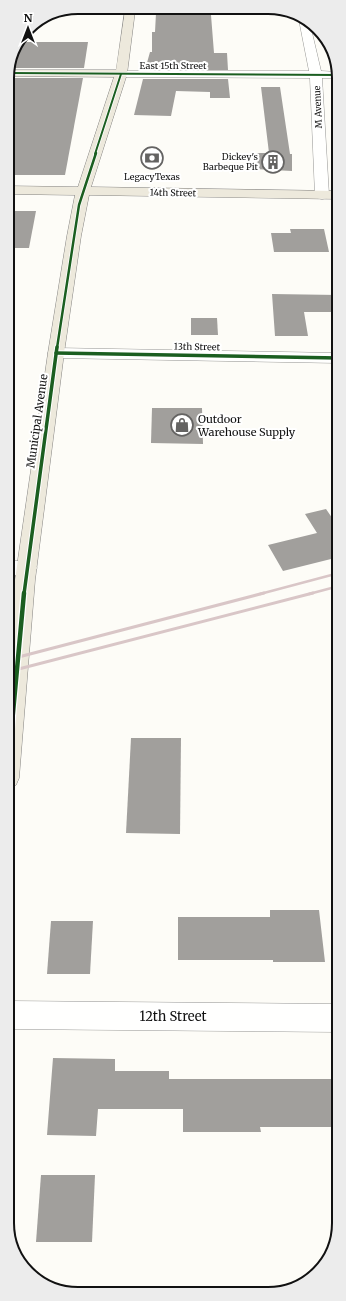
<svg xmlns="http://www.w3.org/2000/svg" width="346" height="1301" viewBox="0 0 346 1301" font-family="Merriweather,serif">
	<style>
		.building { fill: #a19f9c }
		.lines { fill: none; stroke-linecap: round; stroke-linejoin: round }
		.minor-casing { stroke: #979795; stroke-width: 1 }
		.major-casing { stroke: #858482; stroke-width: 1 }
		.minor { fill: #fffffe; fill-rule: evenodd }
		.major { fill: #ede9dc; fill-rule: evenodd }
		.rail-far1 { stroke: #d9c6c7; stroke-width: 2.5 }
		.rail { stroke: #d9c6c7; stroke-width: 3 }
		.cycleway-far3-casing { stroke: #fff; stroke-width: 3.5 }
		.cycleway-far2-casing { stroke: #fff; stroke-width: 4 }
		.cycleway-far1-casing { stroke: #fff; stroke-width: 5.5 }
		.cycleway-casing { stroke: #fff; stroke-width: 7 }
		.cycleway-far3 { stroke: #1b5e20; stroke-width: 2 }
		.cycleway-far2 { stroke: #1b5e20; stroke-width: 2.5 }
		.cycleway-far1 { stroke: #1b5e20; stroke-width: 3.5 }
		.cycleway { stroke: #1b5e20; stroke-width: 4.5 }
		.labels { text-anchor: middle; stroke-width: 4; stroke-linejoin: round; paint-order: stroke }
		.far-street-label { font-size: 9px; fill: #111; stroke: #fff }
		.far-poi-label { font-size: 9px; fill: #111; stroke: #fff; text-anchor: end }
		.poi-label { font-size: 11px; fill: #111; stroke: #fff; text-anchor: start }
		.street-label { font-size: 11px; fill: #111; stroke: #fff }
		.near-street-label { font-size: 13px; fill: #111; stroke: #fff }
		.rim { fill: none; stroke: #111; stroke-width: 2 }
	</style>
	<rect width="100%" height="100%" fill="#fdfcf7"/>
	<g class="building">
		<polygon points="156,13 211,15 214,53 227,53 228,70 145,70 150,52 152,52 152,32 155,32"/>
		<polygon points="21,42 88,42 84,68 9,68"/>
		<polygon points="7,78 83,78 65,175 7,175"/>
		<polygon points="143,79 228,79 230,98 210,98 210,92 176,91 171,116 134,115"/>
		<polygon points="261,87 280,87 290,154 292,154 292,171 253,169 254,153 269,153"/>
		<polygon points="7,211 36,211 29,248 7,248"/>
		<polygon points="290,229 324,229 329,252 274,252 271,233 291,233"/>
		<polygon points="272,294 338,295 338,312 304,312 308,336 275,336"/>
		<polygon points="191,318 217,318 218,335 191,335"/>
		<polygon points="152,408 202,408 203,444 151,443"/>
		<polygon points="326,509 339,528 339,557 283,571 268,545 317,533 305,514"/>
		<polygon points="131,738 181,738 180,834 126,833"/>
		<polygon points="270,910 319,910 325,962 273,962 273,960 178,960 178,917 270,917"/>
		<polygon points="51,921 93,921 90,974 47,974"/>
		<polygon points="53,1058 115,1059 115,1071 169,1071 169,1079 339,1079 339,1127 260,1127 261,1132 183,1132 183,1109 98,1109 96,1136 47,1135"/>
		<polygon points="41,1175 95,1175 92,1242 36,1242"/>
	</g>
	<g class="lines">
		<g class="minor-casing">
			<g id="minor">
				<polygon points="300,18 310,24 321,71 338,72 338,78 322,78 329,195 327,198 322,199 317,198 315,195 310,78 121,77 117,76 115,74 117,72 121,71 309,71 299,20"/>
				<polygon points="56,348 338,353 338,363 56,358 50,357 48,353 50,349"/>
				<polygon points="7,561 27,561 34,563 37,568 34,573 27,575 7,575"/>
				<polygon points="8,1001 339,1004 339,1032 8,1029"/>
			</g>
		</g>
		<g class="major-casing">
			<polygon id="major" points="125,11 135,11 127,74 91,187 338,191 338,199 89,195 81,236 64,353 35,580 19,778 16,785 7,788 7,653 15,580 48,353 67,236 75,195 7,194 7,186 78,187 114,77 7,76 9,70 116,70"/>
		</g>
		<use href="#minor" class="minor"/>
		<use href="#major" class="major"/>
		<g class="rail-far1">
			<polyline points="260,594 339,573"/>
			<polyline points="309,594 339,586"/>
		</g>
		<g class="rail">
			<polyline points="7,660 264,593"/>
			<polyline points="7,672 313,593"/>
		</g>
		<g class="cycleway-far3-casing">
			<g id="cycleway-far3">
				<polyline points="7,73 338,75"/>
				<polyline points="95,154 121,74"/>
			</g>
		</g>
		<g class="cycleway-far2-casing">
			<polyline id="cycleway-far2" points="57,348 79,205 96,153"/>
		</g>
		<g class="cycleway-far1-casing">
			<g id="cycleway-far1">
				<polyline points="56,353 338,358"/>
				<polyline points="24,594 57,347"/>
			</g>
		</g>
		<g class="cycleway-casing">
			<polyline id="cycleway" points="7,778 24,593"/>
		</g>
		<use href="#cycleway-far3" class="cycleway-far3"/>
		<use href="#cycleway-far2" class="cycleway-far2"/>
		<use href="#cycleway-far1" class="cycleway-far1"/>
		<use href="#cycleway" class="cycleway"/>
	</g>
	<defs>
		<g id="bank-ring" transform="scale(1.15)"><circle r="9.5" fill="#fff" stroke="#646362" stroke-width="1.5"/><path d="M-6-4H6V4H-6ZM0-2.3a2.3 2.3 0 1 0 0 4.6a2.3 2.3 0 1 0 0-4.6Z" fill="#646362"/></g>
		<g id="building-ring" transform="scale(1.15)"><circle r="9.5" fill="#fff" stroke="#646362" stroke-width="1.5"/><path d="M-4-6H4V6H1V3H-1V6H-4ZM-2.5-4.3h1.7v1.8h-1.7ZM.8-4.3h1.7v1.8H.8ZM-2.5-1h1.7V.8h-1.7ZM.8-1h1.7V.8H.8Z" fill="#646362"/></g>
		<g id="shop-ring" transform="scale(1.15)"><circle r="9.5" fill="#fff" stroke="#646362" stroke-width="1.5"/><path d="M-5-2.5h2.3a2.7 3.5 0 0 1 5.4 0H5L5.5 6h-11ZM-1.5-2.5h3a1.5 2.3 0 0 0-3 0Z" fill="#646362"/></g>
	</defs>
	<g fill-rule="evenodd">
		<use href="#bank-ring" x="152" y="158"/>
		<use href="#building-ring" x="273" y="162"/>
		<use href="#shop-ring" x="182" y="425"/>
	</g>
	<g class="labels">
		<g class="far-street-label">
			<text x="173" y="69">East 15th Street</text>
			<text transform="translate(318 107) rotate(-93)" y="3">M Avenue</text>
			<text transform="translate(173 193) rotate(1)" y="3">14th Street</text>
			<text transform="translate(197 347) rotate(1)" y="3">13th Street</text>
		</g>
		<g class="far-poi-label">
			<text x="258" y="160">Dickey's<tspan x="258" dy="10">Barbeque Pit</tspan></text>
			<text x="152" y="180" text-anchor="middle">LegacyTexas</text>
		</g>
		<g class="poi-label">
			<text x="198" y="423">Outdoor<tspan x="198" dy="13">Warehouse Supply</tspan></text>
		</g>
		<g class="street-label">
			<text transform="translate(37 421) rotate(-82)" y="4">Municipal Avenue</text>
		</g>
		<g class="near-street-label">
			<text x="173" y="1021">12th Street</text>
		</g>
	</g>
	<path d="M0 0H346V1301H0ZM78 14H268A64 64 0 0 1 332 78V1223A64 64 0 0 1 268 1287H78A64 64 0 0 1 14 1223V78A64 64 0 0 1 78 14Z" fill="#ececec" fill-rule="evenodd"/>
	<path class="rim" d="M78 14H268A64 64 0 0 1 332 78V1223A64 64 0 0 1 268 1287H78A64 64 0 0 1 14 1223V78A64 64 0 0 1 78 14Z"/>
	<g transform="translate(28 28)" stroke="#ffffff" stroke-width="3" paint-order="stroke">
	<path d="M0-3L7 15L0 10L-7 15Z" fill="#111111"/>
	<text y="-6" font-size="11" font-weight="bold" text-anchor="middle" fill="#111111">N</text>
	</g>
</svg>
